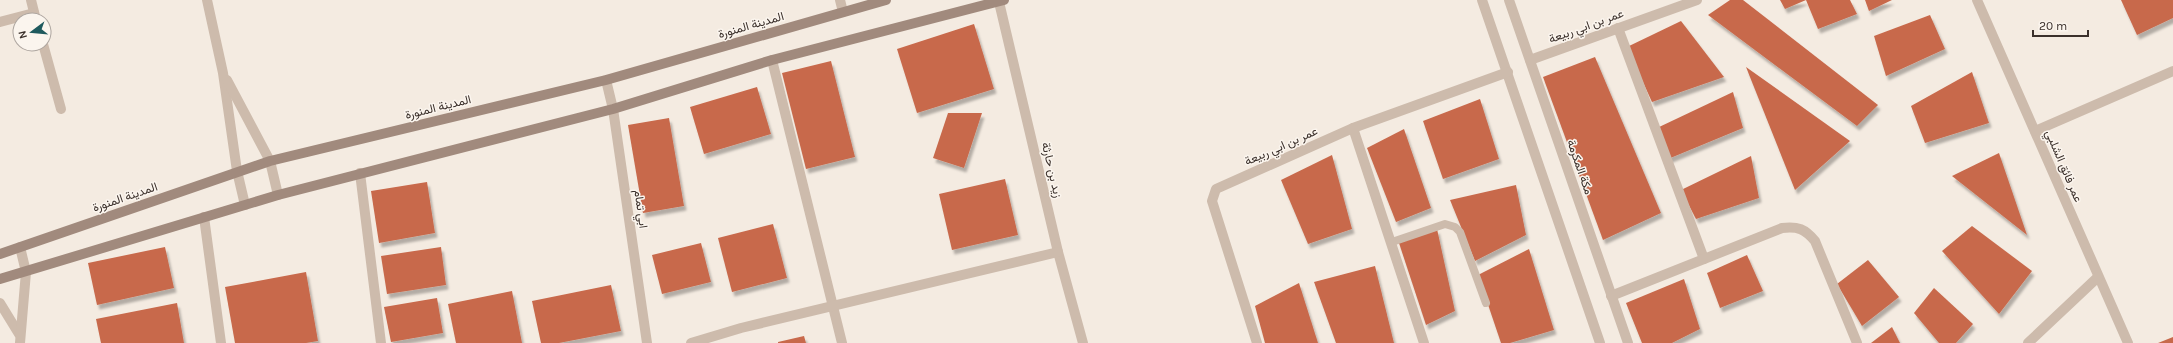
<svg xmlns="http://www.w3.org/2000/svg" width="2173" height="343" viewBox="0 0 2173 343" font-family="Karla,Vazirmatn,sans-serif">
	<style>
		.building { fill: #c8694b; filter: url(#shadow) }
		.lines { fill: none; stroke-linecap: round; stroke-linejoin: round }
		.service { stroke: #cdbbac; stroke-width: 8 }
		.minor { stroke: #cdbbac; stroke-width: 10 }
		.secondary { stroke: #a18a7d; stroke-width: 10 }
		.labels { text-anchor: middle; stroke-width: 3; stroke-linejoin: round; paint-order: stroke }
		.street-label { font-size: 12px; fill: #3b302b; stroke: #fbf5ee }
	</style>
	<defs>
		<filter id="shadow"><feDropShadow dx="2.5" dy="4.5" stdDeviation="1" flood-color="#0004"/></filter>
	</defs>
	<rect width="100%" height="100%" fill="#f4ebe1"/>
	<g class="building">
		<polygon points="1730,0 1743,0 1878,105 1857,126 1708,15"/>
		<polygon points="1780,0 1850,0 1857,14 1818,29 1806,0 1785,9"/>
		<polygon points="1865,0 1892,0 1869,11"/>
		<polygon points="2121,0 2173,0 2173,18 2137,35"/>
		<polygon points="1930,15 1945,49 1886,76 1874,36"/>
		<polygon points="1681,21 1724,77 1652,102 1627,47"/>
		<polygon points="974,24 994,89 917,113 897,49"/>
		<polygon points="1595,57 1661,213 1603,240 1543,77"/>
		<polygon points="831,61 855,157 806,169 782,73"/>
		<polygon points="1746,67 1850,141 1795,190"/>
		<polygon points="1972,72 1989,123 1925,143 1911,106"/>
		<polygon points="757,87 771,134 704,154 690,107"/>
		<polygon points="1733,92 1743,128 1668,159 1657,128"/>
		<polygon points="1480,99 1499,159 1443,179 1423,121"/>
		<polygon points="948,113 982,113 964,168 933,158"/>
		<polygon points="669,118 684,206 643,213 628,125"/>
		<polygon points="1404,129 1431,208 1396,222 1367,148"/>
		<polygon points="1999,153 2027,235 1952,176"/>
		<polygon points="1332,155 1352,229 1308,244 1281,180"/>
		<polygon points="1751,156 1759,198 1696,219 1681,190"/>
		<polygon points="1005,179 1018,235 952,250 939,194"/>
		<polygon points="427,182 435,233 379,243 371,191"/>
		<polygon points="1516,185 1526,235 1475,261 1450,200"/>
		<polygon points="773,224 787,278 732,292 718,238"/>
		<polygon points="1972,226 2032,271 1999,314 1942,251"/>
		<polygon points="1437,229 1455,311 1426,325 1399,243"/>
		<polygon points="701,243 711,282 662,294 652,255"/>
		<polygon points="165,247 174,288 97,305 88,263"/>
		<polygon points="441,247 446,285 387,294 381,256"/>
		<polygon points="1529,249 1554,330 1510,343 1501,343 1478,275"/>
		<polygon points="1747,255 1763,291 1720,308 1707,273"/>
		<polygon points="1868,260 1899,297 1862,326 1837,284"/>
		<polygon points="1375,266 1394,343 1336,343 1314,282"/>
		<polygon points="306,272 318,341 306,343 235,343 225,287"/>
		<polygon points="1684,279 1700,329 1672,343 1642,343 1626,303"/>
		<polygon points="1299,283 1318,343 1265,343 1255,306"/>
		<polygon points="611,285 621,331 559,343 541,343 532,301"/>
		<polygon points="1934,288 1973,324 1956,343 1939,343 1914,313"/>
		<polygon points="512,291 522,343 456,343 448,304"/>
		<polygon points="437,298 443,333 391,342 384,307"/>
		<polygon points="177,303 184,343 101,343 96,319"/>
		<polygon points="1892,327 1900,343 1871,343"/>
		<polygon points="804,336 806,343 778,343 778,342"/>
		<polygon points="2173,337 2173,343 2158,343"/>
	</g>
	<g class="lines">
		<polyline class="service" points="1392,242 1445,224 1455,227 1460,232 1486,303"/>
		<g class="minor">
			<polyline points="31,0 36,20"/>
			<polyline points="207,0 223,73 237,171 245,205"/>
			<polyline points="840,0 843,12"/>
			<polyline points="1482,0 1600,343"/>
			<polyline points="1509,0 1628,343"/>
			<polyline points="1977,0 2128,343"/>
			<polyline points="999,2 1058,252 1083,343"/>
			<polyline points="0,22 34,13"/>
			<polyline points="1618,28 1704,259"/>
			<polyline points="43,44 61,109"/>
			<polyline points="772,60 842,343"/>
			<polyline points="1530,60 1697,0"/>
			<polyline points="227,80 270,161 278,195"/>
			<polyline points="606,80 613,109 647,343"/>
			<polyline points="1353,128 1424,343"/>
			<polyline points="2035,131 2173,71"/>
			<polyline points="360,173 381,343"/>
			<polyline points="204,217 221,343"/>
			<path d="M 1611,296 L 1782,228 C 1798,226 1805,229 1815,241 L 1857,343"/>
			<polyline points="0,303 19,334"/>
			<polyline points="20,343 26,272 20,247"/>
			<polyline points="691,343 741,328 1058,252"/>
			<polyline points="1257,343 1212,201 1216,189 1353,128 1508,72"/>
			<polyline points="2028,343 2098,277"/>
		</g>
		<g class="secondary">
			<polyline points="0,254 270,161 606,80 886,0"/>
			<polyline points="0,279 278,195 613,109 772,60 1004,0"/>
		</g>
	</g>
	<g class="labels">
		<g class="street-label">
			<text transform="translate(751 25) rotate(-16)" y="4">المدينة المنورة</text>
			<text transform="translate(1586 26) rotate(-20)" y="4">عمر بن ابي ربيعة</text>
			<text transform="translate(438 107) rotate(-14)" y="4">المدينة المنورة</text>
			<text transform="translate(1281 146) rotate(-24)" y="4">عمر بن ابي ربيعة</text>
			<text transform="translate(2064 166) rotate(67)" y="4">عمر فائق الشلبي</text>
			<text transform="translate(1580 167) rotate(71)" y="4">مكة المكرمة</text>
			<text transform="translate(1052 170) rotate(77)" y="4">زيد بن حارثة</text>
			<text transform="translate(125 197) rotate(-19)" y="4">المدينة المنورة</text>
			<text transform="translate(641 209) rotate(82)" y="4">ابي تمام</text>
		</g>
	</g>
	<g transform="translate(32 32) rotate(254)"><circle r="19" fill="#fbf5ee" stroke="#aea6a0"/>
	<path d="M0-3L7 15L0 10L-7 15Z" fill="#1f5a5e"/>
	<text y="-6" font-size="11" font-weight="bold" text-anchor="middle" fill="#3b302b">N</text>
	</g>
	<path d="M2033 30v6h55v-6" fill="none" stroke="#3b302b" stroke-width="2"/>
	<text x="2039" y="30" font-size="12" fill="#3b302b" stroke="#fbf5ee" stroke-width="3" paint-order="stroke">20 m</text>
</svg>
